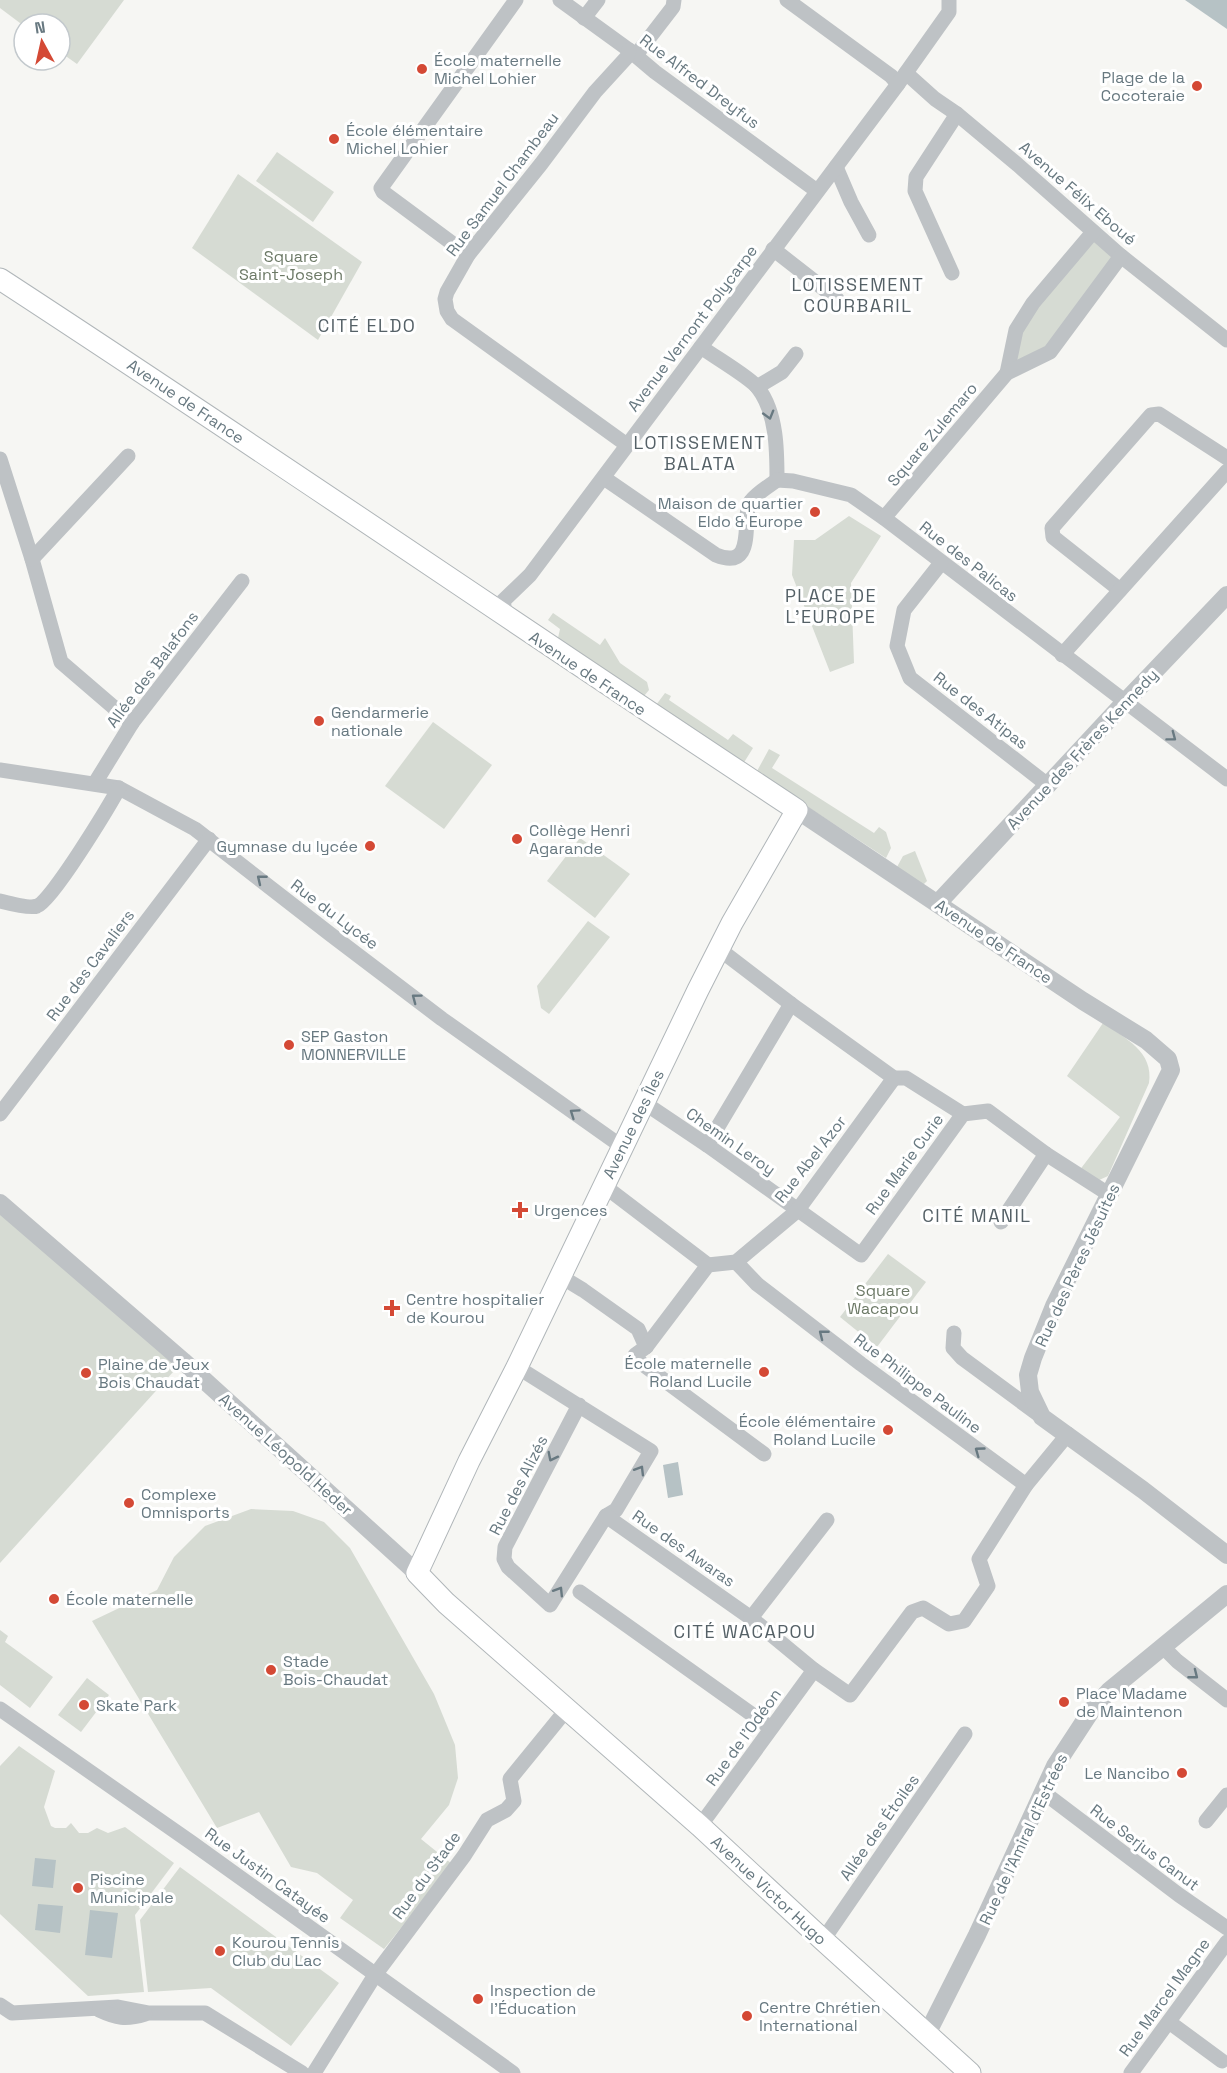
<svg xmlns="http://www.w3.org/2000/svg" width="1227" height="2073" viewBox="0 0 1227 2073" font-family="'Space Grotesk',sans-serif">
	<style>
		.green { fill: #d6dbd3 }
		.water { fill: #b6c2c5 }
		.lines { fill: none; stroke-linecap: round; stroke-linejoin: round }
		.secondary-casing { stroke: #b0b6b9; stroke-width: 23 }
		.minor { stroke: #bec2c5; stroke-width: 15 }
		.tertiary { stroke: #bec2c5; stroke-width: 18 }
		.secondary { stroke: #fff; stroke-width: 21 }
		.oneway { stroke: #687981 }
		.poi-dot { fill: #d44935; stroke: #fff; stroke-width: 2 }
		.labels { text-anchor: middle; stroke-width: 6; stroke-linejoin: round; paint-order: stroke }
		.poi-label { font-size: 16px; fill: #687981; stroke: #fff; text-anchor: start }
		.street-label { font-size: 16px; fill: #687981; stroke: #fff }
		.park-label { font-size: 16px; fill: #6c7966; stroke: #fff }
		.neighbourhood-label { font-size: 18px; letter-spacing: 1.5px; fill: #556167; stroke: #fff }
	</style>
	<rect width="100%" height="100%" fill="#f6f6f3"/>
	<g class="green">
		<polygon points="0,0 124,0 77,64 60,52 60,24 24,24 24,26 0,8"/>
		<polygon points="277,152 334,192 313,222 256,181"/>
		<polygon points="238,174 362,262 318,340 192,248"/>
		<polygon points="1093,232 1121,256 1050,352 1007,373 1016,330"/>
		<polygon points="849,516 881,536 851,583 854,663 830,672 792,575 794,540 815,540"/>
		<polygon points="553,613 600,645 605,638 620,663 647,682 649,690 644,696 558,638 560,629 548,620"/>
		<polygon points="665,693 671,696 669,700 728,740 733,734 753,748 743,764 656,705"/>
		<polygon points="433,722 492,765 444,829 385,786"/>
		<polygon points="769,749 780,755 772,768 874,833 879,827 886,832 891,848 886,858 756,773"/>
		<polygon points="580,838 630,874 595,918 547,881"/>
		<polygon points="915,851 927,881 923,885 897,867 903,856"/>
		<polygon points="588,921 610,937 549,1014 541,1008 537,986"/>
		<path d="M 1103,1023 C 1125,1038 1154,1052 1149,1083 L 1108,1176 L 1097,1181 L 1079,1171 L 1120,1117 L 1067,1076 Z"/>
		<polygon points="0,1203 183,1361 0,1563"/>
		<polygon points="888,1254 926,1282 877,1347 840,1317"/>
		<polygon points="251,1509 293,1511 324,1522 350,1548 434,1694 455,1745 458,1778 449,1805 421,1839 452,1864 384,1949 340,1918 353,1900 317,1873 291,1867 259,1812 217,1828 92,1621 157,1590 174,1557 205,1526"/>
		<polygon points="0,1630 8,1636 5,1642 53,1677 30,1708 0,1685"/>
		<polygon points="87,1678 109,1695 81,1732 58,1715"/>
		<polygon points="19,1746 55,1771 44,1807 51,1826 55,1828 66,1828 71,1823 79,1833 88,1833 97,1828 108,1833 125,1827 174,1863 135,1915 144,1992 88,1996 0,1914 0,1766"/>
		<polygon points="180,1867 339,1983 291,2046 211,1988 148,1992 140,1920"/>
	</g>
	<g class="water">
		<polygon points="1185,0 1227,0 1227,29"/>
		<polygon points="678,1462 683,1495 668,1498 663,1465"/>
		<polygon points="35,1858 56,1860 53,1888 32,1886"/>
		<polygon points="38,1904 63,1906 60,1933 35,1930"/>
		<polygon points="90,1910 118,1913 112,1958 85,1955"/>
	</g>
	<g class="lines">
		<g class="secondary-casing">
			<path id="secondary" d="M 0,279 C 267,453 530,634 797,810 L 732,923 L 698,990 L 517,1367 L 469,1461 L 417,1573 L 446,1603 L 700,1826 L 823,1940 L 970,2073"/>
		</g>
		<g class="minor">
			<polyline points="560,0 629,50 655,72 817,191"/>
			<polyline points="787,0 891,76 898,84"/>
			<polyline points="584,18 598,0"/>
			<polyline points="636,55 673,7 674,0"/>
			<polyline points="906,73 935,99 957,114 1018,165 1121,256 1227,340"/>
			<polyline points="836,167 851,202 869,235"/>
			<polyline points="773,249 837,299"/>
			<polyline points="468,255 383,192 381,188 516,0"/>
			<polyline points="952,273 915,191 916,177 957,114"/>
			<path d="M 701,347 C 713,356 751,378 758,388 C 777,413 777,451 777,480"/>
			<polyline points="1007,373 1016,330 1033,303 1093,232"/>
			<polyline points="757,387 782,372 796,354"/>
			<polyline points="627,445 452,319 447,311 445,299 447,292 468,255 541,164 595,92 627,57 629,50"/>
			<polyline points="0,459 32,559 61,662 132,723"/>
			<path d="M 604,478 L 716,555 C 759,572 740,515 751,501 C 757,493 769,486 777,480"/>
			<polyline points="777,480 793,481 851,495 884,518 1227,779"/>
			<polyline points="884,518 1007,373 1050,352 1121,256"/>
			<polyline points="32,559 128,456"/>
			<polyline points="941,563 904,610 897,646 910,678 1049,786"/>
			<polyline points="1120,590 1053,537 1052,528 1151,415 1159,414 1227,458"/>
			<polyline points="506,617 503,601 530,575 898,84 949,12 949,0"/>
			<polyline points="1062,655 1227,471"/>
			<polyline points="0,770 119,788 195,829 330,934 442,1019 621,1146"/>
			<polyline points="95,783 132,723 242,581"/>
			<path d="M 0,901 C 8,903 30,909 37,906 C 52,901 109,806 119,788"/>
			<polyline points="719,949 791,1004 894,1078 906,1078 963,1114"/>
			<polyline points="643,1102 707,1145 861,1255 963,1114 988,1111 1046,1154 1110,1195"/>
			<polyline points="0,1114 209,839"/>
			<polyline points="707,1145 791,1004"/>
			<polyline points="603,1185 708,1265"/>
			<polyline points="1001,1222 1046,1154"/>
			<polyline points="736,1262 757,1284 861,1364 1026,1485"/>
			<polyline points="560,1276 583,1290 638,1329 646,1347 635,1355 641,1363 764,1454"/>
			<polyline points="954,1333 953,1348 962,1358 1042,1417"/>
			<polyline points="646,1347 708,1265 736,1262 797,1211 894,1078"/>
			<polyline points="517,1367 651,1451 616,1510 606,1516 550,1605 508,1567 504,1559 505,1547 579,1405"/>
			<polyline points="606,1516 751,1618 814,1670 850,1695 912,1612 923,1608 949,1624 964,1621 988,1586 979,1559 1026,1485 1068,1434"/>
			<polyline points="580,1592 771,1728"/>
			<polyline points="751,1618 827,1520"/>
			<polyline points="1163,1647 1177,1661 1227,1700"/>
			<polyline points="0,1709 192,1843 513,2073"/>
			<polyline points="1043,1792 1179,1895 1227,1928"/>
			<polyline points="1206,1821 1227,1795"/>
			<polyline points="700,1826 814,1670"/>
			<polyline points="823,1940 965,1734"/>
			<polyline points="0,2005 12,2013 118,2007 149,2013 205,2013 302,2073"/>
			<path d="M 99,2010 C 116,2018 126,2020 145,2014"/>
			<polyline points="1169,2022 1222,2061"/>
			<polyline points="314,2073 375,1975 464,1856 487,1820 506,1810 514,1801 510,1779 567,1709"/>
			<polyline points="1131,2073 1227,1942"/>
		</g>
		<g class="tertiary">
			<polyline points="797,810 1083,1001 1146,1040 1168,1059 1171,1070 1054,1306 1033,1358 1028,1375 1030,1392 1042,1417 1143,1490 1227,1555"/>
			<polyline points="938,903 1125,702 1227,595"/>
			<polyline points="0,1203 183,1361 417,1573"/>
			<polyline points="927,2034 977,1935 1055,1766 1091,1711 1109,1691 1227,1594"/>
		</g>
		<use href="#secondary" class="secondary"/>
	</g>
	<defs><path id="oneway-chevron" d="M-2-3.5L2.5 0L-2 3.5" fill="none" stroke-width="1.6" stroke-linecap="round" stroke-linejoin="round" transform="scale(1.5)"/></defs>
	<g class="oneway">
		<use href="#oneway-chevron" transform="translate(769 415) rotate(74)"/>
		<use href="#oneway-chevron" transform="translate(1172 737) rotate(37)"/>
		<use href="#oneway-chevron" transform="translate(261 879) rotate(-141)"/>
		<use href="#oneway-chevron" transform="translate(416 998) rotate(-143)"/>
		<use href="#oneway-chevron" transform="translate(574 1113) rotate(-145)"/>
		<use href="#oneway-chevron" transform="translate(823 1334) rotate(-142)"/>
		<use href="#oneway-chevron" transform="translate(979 1451) rotate(-144)"/>
		<use href="#oneway-chevron" transform="translate(552 1457) rotate(117)"/>
		<use href="#oneway-chevron" transform="translate(640 1470) rotate(-59)"/>
		<use href="#oneway-chevron" transform="translate(559 1591) rotate(-58)"/>
		<use href="#oneway-chevron" transform="translate(1194 1675) rotate(38)"/>
	</g>
	<g class="poi-dot">
		<circle cx="422" cy="69" r="6"/>
		<circle cx="1197" cy="86" r="6"/>
		<circle cx="334" cy="139" r="6"/>
		<circle cx="815" cy="512" r="6"/>
		<circle cx="319" cy="721" r="6"/>
		<circle cx="517" cy="839" r="6"/>
		<circle cx="370" cy="846" r="6"/>
		<circle cx="289" cy="1045" r="6"/>
		<path d="M517 1201h6v6h6v6h-6v6h-6v-6h-6v-6h6z"/>
		<path d="M389 1299h6v6h6v6h-6v6h-6v-6h-6v-6h6z"/>
		<circle cx="764" cy="1372" r="6"/>
		<circle cx="86" cy="1373" r="6"/>
		<circle cx="888" cy="1430" r="6"/>
		<circle cx="129" cy="1503" r="6"/>
		<circle cx="54" cy="1599" r="6"/>
		<circle cx="271" cy="1670" r="6"/>
		<circle cx="1064" cy="1702" r="6"/>
		<circle cx="84" cy="1705" r="6"/>
		<circle cx="1182" cy="1773" r="6"/>
		<circle cx="78" cy="1888" r="6"/>
		<circle cx="220" cy="1951" r="6"/>
		<circle cx="478" cy="1999" r="6"/>
		<circle cx="747" cy="2016" r="6"/>
	</g>
	<g class="labels">
		<g class="poi-label">
			<text x="434" y="66">École maternelle<tspan x="434" dy="18">Michel Lohier</tspan></text>
			<text x="1185" y="83" text-anchor="end">Plage de la<tspan x="1185" dy="18">Cocoteraie</tspan></text>
			<text x="346" y="136">École élémentaire<tspan x="346" dy="18">Michel Lohier</tspan></text>
			<text x="803" y="509" text-anchor="end">Maison de quartier<tspan x="803" dy="18">Eldo &amp; Europe</tspan></text>
			<text x="331" y="718">Gendarmerie<tspan x="331" dy="18">nationale</tspan></text>
			<text x="529" y="836">Collège Henri<tspan x="529" dy="18">Agarande</tspan></text>
			<text x="358" y="852" text-anchor="end">Gymnase du lycée</text>
			<text x="301" y="1042">SEP Gaston<tspan x="301" dy="18">MONNERVILLE</tspan></text>
			<text x="534" y="1216">Urgences</text>
			<text x="406" y="1305">Centre hospitalier<tspan x="406" dy="18">de Kourou</tspan></text>
			<text x="752" y="1369" text-anchor="end">École maternelle<tspan x="752" dy="18">Roland Lucile</tspan></text>
			<text x="98" y="1370">Plaine de Jeux<tspan x="98" dy="18">Bois Chaudat</tspan></text>
			<text x="876" y="1427" text-anchor="end">École élémentaire<tspan x="876" dy="18">Roland Lucile</tspan></text>
			<text x="141" y="1500">Complexe<tspan x="141" dy="18">Omnisports</tspan></text>
			<text x="66" y="1605">École maternelle</text>
			<text x="283" y="1667">Stade<tspan x="283" dy="18">Bois-Chaudat</tspan></text>
			<text x="1076" y="1699">Place Madame<tspan x="1076" dy="18">de Maintenon</tspan></text>
			<text x="96" y="1711">Skate Park</text>
			<text x="1170" y="1779" text-anchor="end">Le Nancibo</text>
			<text x="90" y="1885">Piscine<tspan x="90" dy="18">Municipale</tspan></text>
			<text x="232" y="1948">Kourou Tennis<tspan x="232" dy="18">Club du Lac</tspan></text>
			<text x="490" y="1996">Inspection de<tspan x="490" dy="18">l'Éducation</tspan></text>
			<text x="759" y="2013">Centre Chrétien<tspan x="759" dy="18">International</tspan></text>
		</g>
		<g class="street-label">
			<text transform="translate(700 81) rotate(37)" y="6">Rue Alfred Dreyfus</text>
			<text transform="translate(502 184) rotate(-53)" y="6">Rue Samuel Chambeau</text>
			<text transform="translate(1078 193) rotate(41)" y="6">Avenue Félix Eboué</text>
			<text transform="translate(692 328) rotate(-53)" y="6">Avenue Vernont Polycarpe</text>
			<text transform="translate(186 401) rotate(34)" y="6">Avenue de France</text>
			<text transform="translate(932 434) rotate(-50)" y="6">Square Zulemaro</text>
			<text transform="translate(969 561) rotate(38)" y="6">Rue des Palicas</text>
			<text transform="translate(152 669) rotate(-53)" y="6">Allée des Balafons</text>
			<text transform="translate(588 673) rotate(34)" y="6">Avenue de France</text>
			<text transform="translate(981 710) rotate(38)" y="6">Rue des Atipas</text>
			<text transform="translate(1082 749) rotate(-47)" y="6">Avenue des Frères Kennedy</text>
			<text transform="translate(335 914) rotate(37)" y="6">Rue du Lycée</text>
			<text transform="translate(994 941) rotate(34)" y="6">Avenue de France</text>
			<text transform="translate(90 965) rotate(-53)" y="6">Rue des Cavaliers</text>
			<text transform="translate(633 1124) rotate(-64)" y="6">Avenue des Îles</text>
			<text transform="translate(731 1141) rotate(35)" y="6">Chemin Leroy</text>
			<text transform="translate(810 1159) rotate(-52)" y="6">Rue Abel Azor</text>
			<text transform="translate(904 1164) rotate(-54)" y="6">Rue Marie Curie</text>
			<text transform="translate(1077 1265) rotate(-65)" y="6">Rue des Pères Jésuites</text>
			<text transform="translate(918 1383) rotate(37)" y="6">Rue Philippe Pauline</text>
			<text transform="translate(286 1454) rotate(42)" y="6">Avenue Léopold Heder</text>
			<text transform="translate(518 1485) rotate(-63)" y="6">Rue des Alizés</text>
			<text transform="translate(684 1548) rotate(35)" y="6">Rue des Awaras</text>
			<text transform="translate(743 1737) rotate(-54)" y="6">Rue de l'Odéon</text>
			<text transform="translate(879 1827) rotate(-55)" y="6">Allée des Étoiles</text>
			<text transform="translate(1023 1839) rotate(-65)" y="6">Rue de l'Amiral d'Estrées</text>
			<text transform="translate(1145 1847) rotate(37)" y="6">Rue Serjus Canut</text>
			<text transform="translate(268 1875) rotate(36)" y="6">Rue Justin Catayée</text>
			<text transform="translate(426 1875) rotate(-54)" y="6">Rue du Stade</text>
			<text transform="translate(769 1890) rotate(43)" y="6">Avenue Victor Hugo</text>
			<text transform="translate(1164 1997) rotate(-54)" y="6">Rue Marcel Magne</text>
		</g>
		<g class="park-label">
			<text x="291" y="262">Square<tspan x="291" dy="18">Saint-Joseph</tspan></text>
			<text x="883" y="1296">Square<tspan x="883" dy="18">Wacapou</tspan></text>
		</g>
		<g class="neighbourhood-label">
			<text x="858" y="291">LOTISSEMENT<tspan x="858" dy="21">COURBARIL</tspan></text>
			<text x="367" y="332">CITÉ ELDO</text>
			<text x="700" y="449">LOTISSEMENT<tspan x="700" dy="21">BALATA</tspan></text>
			<text x="831" y="602">PLACE DE<tspan x="831" dy="21">L'EUROPE</tspan></text>
			<text x="977" y="1222">CITÉ MANIL</text>
			<text x="745" y="1638">CITÉ WACAPOU</text>
		</g>
	</g>
	<g transform="translate(42 42) rotate(352)"><circle r="28" fill="#ffffff" stroke="#c3c9cd" stroke-width="1.5"/>
	<path d="M0-4.5L10 22L0 15L-10 22Z" fill="#d44935"/>
	<text y="-9" font-size="16" font-weight="bold" text-anchor="middle" fill="#687981">N</text>
	</g>
</svg>
